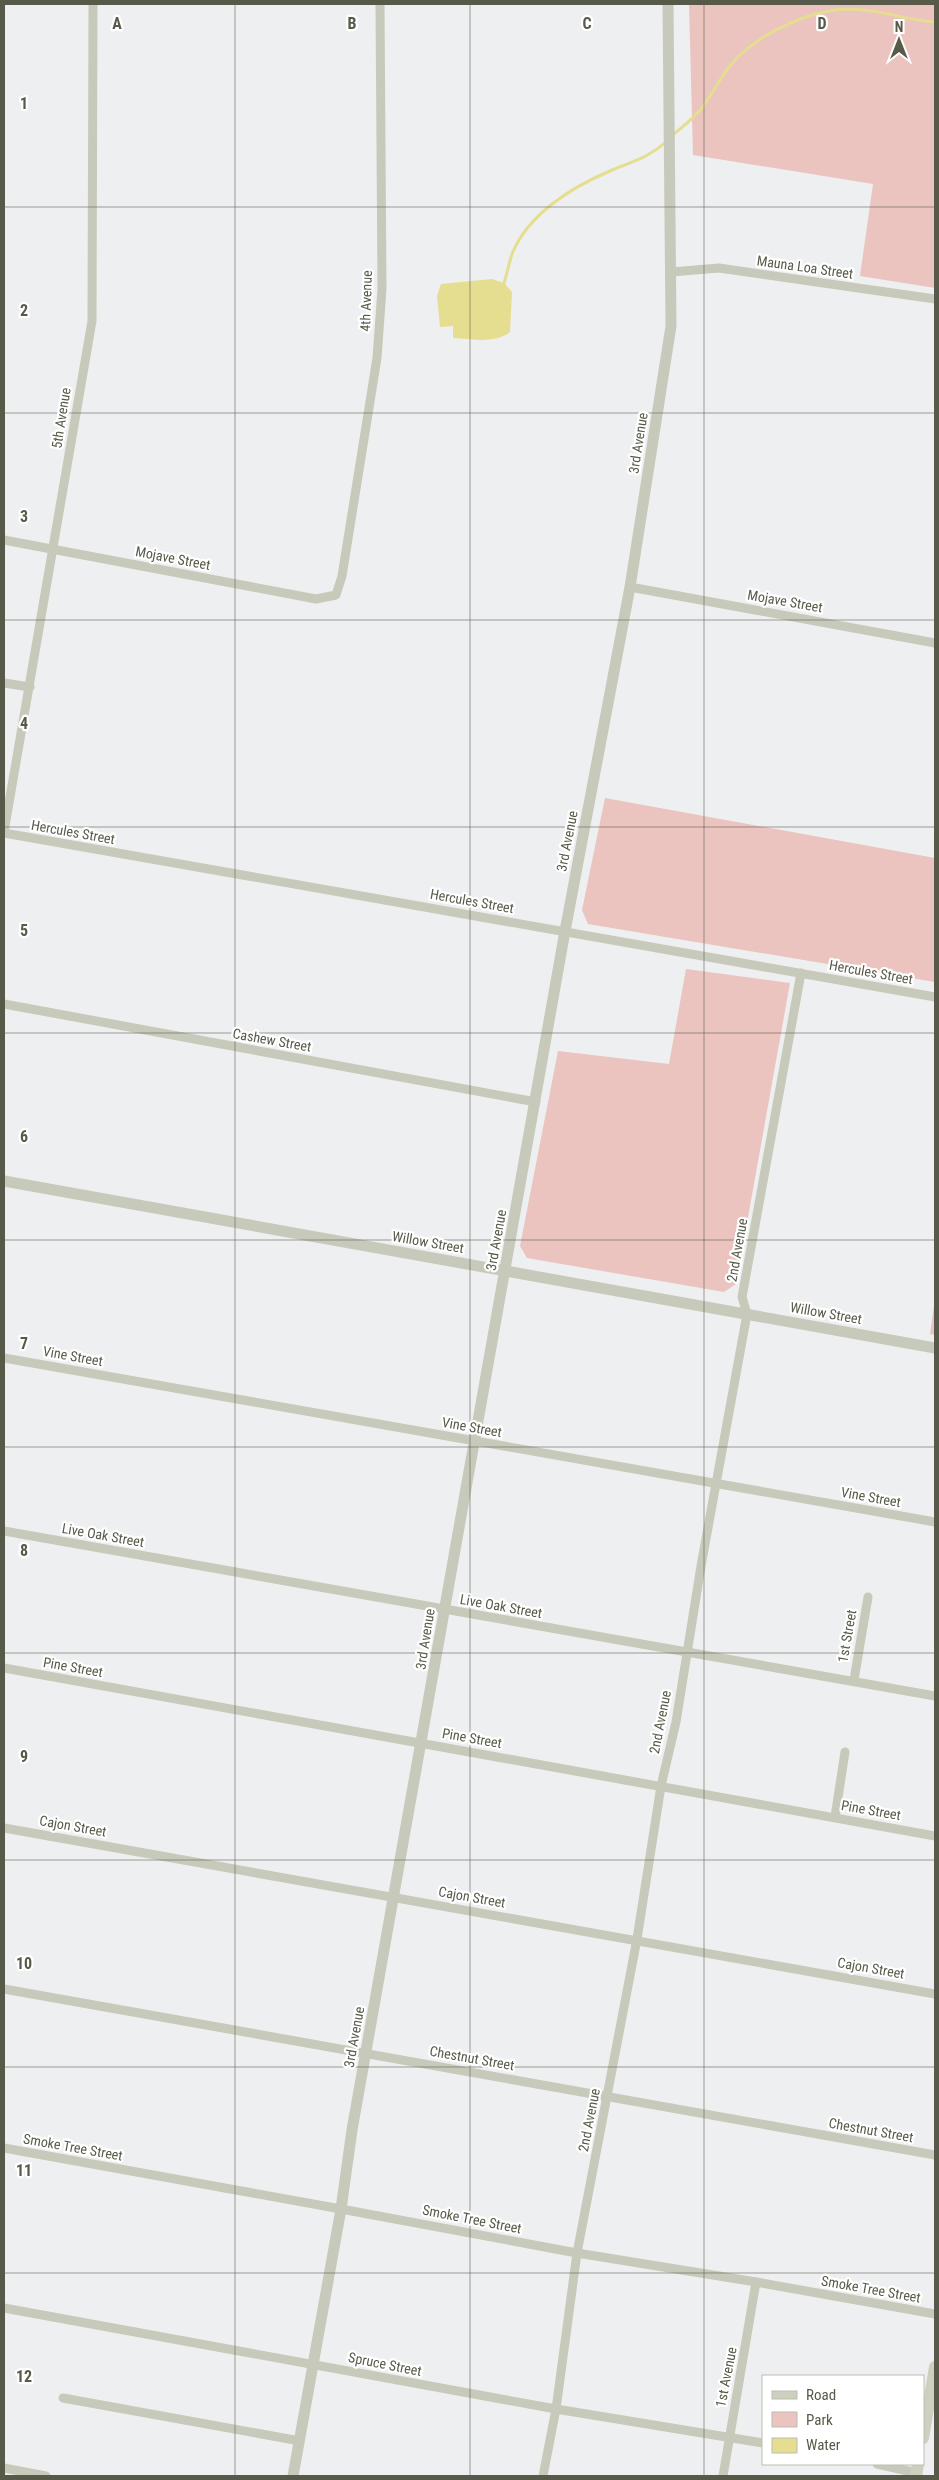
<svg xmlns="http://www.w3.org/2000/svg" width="939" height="2480" viewBox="0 0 939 2480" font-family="'Roboto Condensed',sans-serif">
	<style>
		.green { fill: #ebc3bf }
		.water { fill: #e5dd90 }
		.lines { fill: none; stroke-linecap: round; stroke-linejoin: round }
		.stream { stroke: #e5dd90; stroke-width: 3 }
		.minor { stroke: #c7caba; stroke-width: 9 }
		.tertiary { stroke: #c7caba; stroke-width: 11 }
		.secondary { stroke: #ccd0bd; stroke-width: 12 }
		.grid { fill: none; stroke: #575a48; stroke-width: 1; stroke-opacity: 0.55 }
		.labels { text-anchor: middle; stroke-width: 4.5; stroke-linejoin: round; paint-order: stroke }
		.street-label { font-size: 14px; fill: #575a48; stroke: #fff }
		.grid-label { font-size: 16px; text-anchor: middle; font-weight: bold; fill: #575a48; stroke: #fff; stroke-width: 4.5; stroke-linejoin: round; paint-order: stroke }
	</style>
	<rect width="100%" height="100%" fill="#eeeff0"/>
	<g class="green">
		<polygon points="689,4 935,4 935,288 860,276 873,184 693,155"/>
		<polygon points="605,798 935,858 935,982 588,924 582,910"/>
		<polygon points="686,969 790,983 736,1284 724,1292 527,1258 520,1246 558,1051 669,1064"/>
		<polygon points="935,1299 935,1335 930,1334"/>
	</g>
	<path class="water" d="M 492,279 L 504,283 L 512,292 L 510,332 C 495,344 472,339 453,338 L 453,326 L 440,327 L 437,296 L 441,284 Z"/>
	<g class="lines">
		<g class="stream">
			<path d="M 673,135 C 682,127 693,119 701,109 C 715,91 724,69 741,54 C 767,30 814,9 849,9 C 878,9 906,20 935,22"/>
			<path d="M 504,283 C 507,274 509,263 512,254 C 528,214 572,187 610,171 C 633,161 647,159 667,141"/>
		</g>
		<g class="minor">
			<polyline points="671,272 719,268 935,299"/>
			<polyline points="4,540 316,599 336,595 342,576 377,358 382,289 380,4"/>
			<polyline points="630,587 935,643"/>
			<polyline points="4,683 30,687"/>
			<polyline points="4,832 92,321 93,4"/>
			<polyline points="4,833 935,997"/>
			<polyline points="4,1004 536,1102"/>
			<polyline points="4,1358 935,1522"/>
			<polyline points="4,1531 935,1696"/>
			<polyline points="4,1668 935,1836"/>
			<polyline points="854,1680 868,1597"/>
			<polyline points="835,1817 845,1752"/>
			<polyline points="4,1828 935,1994"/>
			<polyline points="4,1989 935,2155"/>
			<polyline points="4,2148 341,2209 577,2253 756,2282 935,2314"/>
			<polyline points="4,2308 556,2409 763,2443"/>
			<polyline points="63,2398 300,2441"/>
			<polyline points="877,2464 917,2473"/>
			<polyline points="4,2468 46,2476"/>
			<polyline points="543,2476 556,2409 577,2253 637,1939 661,1786 676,1722 701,1566 747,1314 742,1297 801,973"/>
			<polyline points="723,2476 756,2282"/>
		</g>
		<g class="tertiary">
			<polyline points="4,1181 935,1348"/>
			<polyline points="293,2476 341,2209 352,2130 565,931 630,587 671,326 668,4"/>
		</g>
		<g class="secondary">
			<polyline points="923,2438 935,2367"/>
			<polyline points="916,2476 918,2464"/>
		</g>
	</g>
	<path class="grid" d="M 235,4 L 235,2476M 470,4 L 470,2476M 704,4 L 704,2476M 4,207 L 935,207M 4,413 L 935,413M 4,620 L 935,620M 4,827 L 935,827M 4,1033 L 935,1033M 4,1240 L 935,1240M 4,1447 L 935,1447M 4,1653 L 935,1653M 4,1860 L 935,1860M 4,2067 L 935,2067M 4,2273 L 935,2273"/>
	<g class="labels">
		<g class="street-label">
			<text transform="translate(805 267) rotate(8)" y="5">Mauna Loa Street</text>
			<text transform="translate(366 301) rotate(-88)" y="5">4th Avenue</text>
			<text transform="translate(61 418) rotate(-81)" y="5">5th Avenue</text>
			<text transform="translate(638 443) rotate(-81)" y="5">3rd Avenue</text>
			<text transform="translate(173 558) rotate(11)" y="5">Mojave Street</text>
			<text transform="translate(785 601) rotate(10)" y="5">Mojave Street</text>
			<text transform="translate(73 832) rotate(10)" y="5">Hercules Street</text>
			<text transform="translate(567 841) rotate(-79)" y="5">3rd Avenue</text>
			<text transform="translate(472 901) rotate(10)" y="5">Hercules Street</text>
			<text transform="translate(871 972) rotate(10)" y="5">Hercules Street</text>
			<text transform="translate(272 1040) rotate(10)" y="5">Cashew Street</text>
			<text transform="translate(496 1240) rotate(-80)" y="5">3rd Avenue</text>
			<text transform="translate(428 1242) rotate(10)" y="5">Willow Street</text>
			<text transform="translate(737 1250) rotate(-80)" y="5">2nd Avenue</text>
			<text transform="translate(826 1313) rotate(10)" y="5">Willow Street</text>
			<text transform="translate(73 1356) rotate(10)" y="5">Vine Street</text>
			<text transform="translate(472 1427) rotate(10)" y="5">Vine Street</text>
			<text transform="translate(871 1497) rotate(10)" y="5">Vine Street</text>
			<text transform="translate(103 1535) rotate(10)" y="5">Live Oak Street</text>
			<text transform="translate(501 1606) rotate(10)" y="5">Live Oak Street</text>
			<text transform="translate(847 1636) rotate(-80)" y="5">1st Street</text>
			<text transform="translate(425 1639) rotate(-81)" y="5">3rd Avenue</text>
			<text transform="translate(73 1667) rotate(10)" y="5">Pine Street</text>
			<text transform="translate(660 1722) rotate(-79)" y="5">2nd Avenue</text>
			<text transform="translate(472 1738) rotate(10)" y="5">Pine Street</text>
			<text transform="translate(871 1810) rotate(10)" y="5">Pine Street</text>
			<text transform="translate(73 1826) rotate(10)" y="5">Cajon Street</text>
			<text transform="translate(472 1897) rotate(10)" y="5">Cajon Street</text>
			<text transform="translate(871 1968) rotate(10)" y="5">Cajon Street</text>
			<text transform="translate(354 2037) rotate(-80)" y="5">3rd Avenue</text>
			<text transform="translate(472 2058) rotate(10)" y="5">Chestnut Street</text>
			<text transform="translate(589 2120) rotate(-79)" y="5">2nd Avenue</text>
			<text transform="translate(871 2130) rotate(10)" y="5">Chestnut Street</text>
			<text transform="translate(73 2147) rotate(10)" y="5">Smoke Tree Street</text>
			<text transform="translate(472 2219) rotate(11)" y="5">Smoke Tree Street</text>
			<text transform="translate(871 2289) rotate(10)" y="5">Smoke Tree Street</text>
			<text transform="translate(385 2364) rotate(11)" y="5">Spruce Street</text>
			<text transform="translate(726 2377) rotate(-79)" y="5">1st Avenue</text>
		</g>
	</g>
	<g class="grid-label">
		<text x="117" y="29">A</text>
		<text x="352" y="29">B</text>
		<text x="587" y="29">C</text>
		<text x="822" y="29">D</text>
		<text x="24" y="109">1</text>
		<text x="24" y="316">2</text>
		<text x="24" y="522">3</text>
		<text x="24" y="729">4</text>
		<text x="24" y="936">5</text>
		<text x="24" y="1142">6</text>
		<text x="24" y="1349">7</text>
		<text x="24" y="1556">8</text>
		<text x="24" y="1762">9</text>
		<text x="24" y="1969">10</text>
		<text x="24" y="2176">11</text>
		<text x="24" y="2382">12</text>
	</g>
	<rect width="939" height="2480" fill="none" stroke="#575a48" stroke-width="10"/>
	<rect x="762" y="2375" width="162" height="90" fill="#ffffff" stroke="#bcbdb6"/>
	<rect x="772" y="2391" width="25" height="8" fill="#ccd0bd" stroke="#bcbdb6"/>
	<text x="806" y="2400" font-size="15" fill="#575a48">Road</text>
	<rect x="772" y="2412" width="25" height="15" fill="#ebc3bf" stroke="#bcbdb6"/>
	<text x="806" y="2425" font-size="15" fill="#575a48">Park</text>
	<rect x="772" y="2438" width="25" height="15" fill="#e5dd90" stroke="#bcbdb6"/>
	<text x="806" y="2450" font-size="15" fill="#575a48">Water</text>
	<g transform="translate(899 40)" stroke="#ffffff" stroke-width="4" paint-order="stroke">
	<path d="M0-4L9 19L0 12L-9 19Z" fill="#575a48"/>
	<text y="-8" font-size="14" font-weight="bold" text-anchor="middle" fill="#575a48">N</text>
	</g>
</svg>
